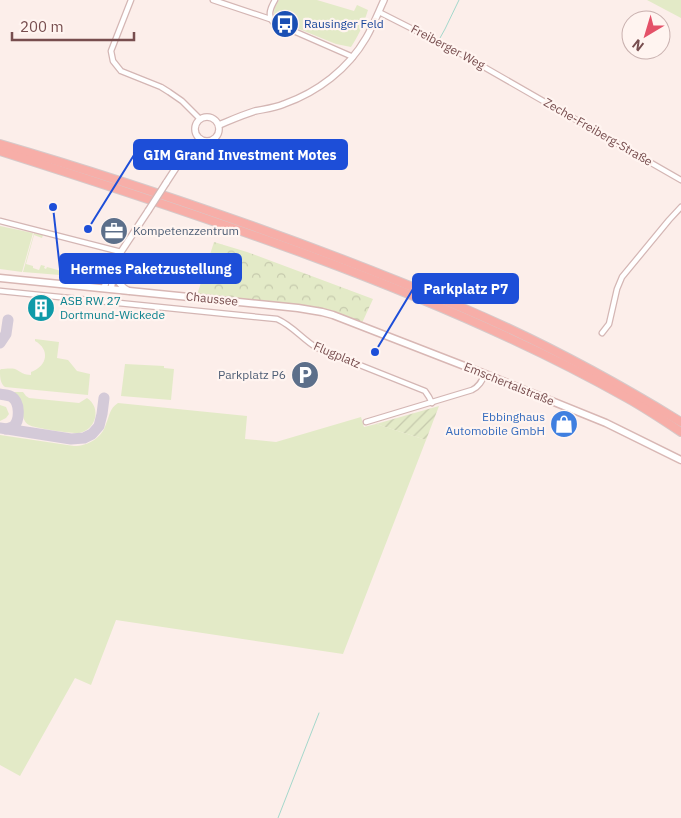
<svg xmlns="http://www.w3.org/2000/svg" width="681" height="818" viewBox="0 0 681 818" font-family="'IBM Plex Sans',sans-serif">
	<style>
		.grass { fill: #e3eac7 }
		.forest { fill: url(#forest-crowns) }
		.garden { fill: url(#garden-furrows) }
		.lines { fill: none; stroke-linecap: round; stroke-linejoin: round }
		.stream { stroke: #a4d8cc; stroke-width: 1 }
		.taxiway { stroke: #d4cad8; stroke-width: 11 }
		.minor-casing { stroke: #d4b6b4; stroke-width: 7 }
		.tertiary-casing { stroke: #d4b6b4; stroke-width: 8 }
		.secondary-casing { stroke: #d8b7b4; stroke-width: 9 }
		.trunk-casing { stroke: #d6caca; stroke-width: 10 }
		.minor { stroke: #fff; stroke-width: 4.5 }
		.tertiary { stroke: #fff; stroke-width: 5.5 }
		.secondary { stroke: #fff; stroke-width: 6 }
		.trunk { stroke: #f7aea8; stroke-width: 8 }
		.tertiary-bridge-casing { stroke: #d4b6b4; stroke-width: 8; stroke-linecap: butt }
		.tertiary-bridge { stroke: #fff; stroke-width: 5.5 }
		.labels { text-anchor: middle; stroke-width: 4.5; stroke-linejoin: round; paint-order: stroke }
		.transit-label { font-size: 12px; fill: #164399; stroke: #fff4f0; text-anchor: start }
		.street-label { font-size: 12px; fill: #774d4e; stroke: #fff4f0 }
		.service-label { font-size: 12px; fill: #4e5e75; stroke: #fff4f0; text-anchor: start }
		.culture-label { font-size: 12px; fill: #0d838f; stroke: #fff4f0; text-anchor: start }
		.shop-label { font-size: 12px; fill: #366cbe; stroke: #fff4f0; text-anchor: end }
		.leader { fill: none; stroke: #1d4ed8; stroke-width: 2 }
		.callout-dot { fill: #1d4ed8; stroke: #fff4f0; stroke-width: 2 }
		.callout { fill: #1d4ed8; stroke: #1d4ed8; stroke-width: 2 }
		.callout-label { font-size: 14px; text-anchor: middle; font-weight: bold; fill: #fff }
	</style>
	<defs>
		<pattern id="forest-crowns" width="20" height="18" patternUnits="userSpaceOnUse" patternTransform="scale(1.25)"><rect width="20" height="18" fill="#e3eac7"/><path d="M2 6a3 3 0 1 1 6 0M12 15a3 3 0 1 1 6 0" fill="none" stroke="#c6caad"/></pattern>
		<pattern id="garden-furrows" width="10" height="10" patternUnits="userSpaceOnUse" patternTransform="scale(1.25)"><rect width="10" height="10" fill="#e3eac7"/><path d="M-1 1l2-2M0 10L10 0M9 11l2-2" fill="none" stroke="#c6caad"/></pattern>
	</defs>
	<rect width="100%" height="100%" fill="#fceeea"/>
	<g class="grass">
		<path d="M 279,0 L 317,0 L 354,11 L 357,5 L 368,10 C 364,23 359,35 351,47 L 336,44 L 277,20 C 271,13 275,7 279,0 Z"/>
		<polygon points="647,0 681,0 681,18"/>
		<polygon points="0,226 33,233 22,272 0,269"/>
		<polygon points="34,233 43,235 42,238 34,235 26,264 33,266 33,268 39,270 41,265 45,266 44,268 46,269 47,267 61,271 60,275 23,272"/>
		<path d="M 35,339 L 59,342 L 57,358 L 68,360 L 77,371 L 90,374 L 88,395 L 5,387 C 0,383 0,377 0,370 L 1,369 C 5,369 11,368 15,369 C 21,372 24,375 31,375 L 31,372 C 48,366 50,349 35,341 Z"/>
		<polygon points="125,364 164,366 164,368 174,369 171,400 121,396"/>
		<path d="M 14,392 L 23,392 L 26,396 L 29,398 L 79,403 L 87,398 C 102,408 96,430 79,433 C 73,434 34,428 29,425 C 18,419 27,402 14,392 Z"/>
		<path d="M 118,403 L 247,416 L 245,439 L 276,442 L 361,417 L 364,427 L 376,424 L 426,440 L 343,654 L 116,620 L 91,685 L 75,678 L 20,776 L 0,765 L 0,435 L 74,446 C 88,446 102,438 106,424 C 110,415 109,409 118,403 Z"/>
		<polygon points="0,405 6,407 9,414 6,418 0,421"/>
	</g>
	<polygon class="forest" points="214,242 247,252 373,299 362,323 330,311 308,307 197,295"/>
	<polygon class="garden" points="439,406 426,440 376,424"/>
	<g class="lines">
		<g class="stream">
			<polyline points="440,38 445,29 459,0"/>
			<polyline points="278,818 319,713"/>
		</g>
		<g class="taxiway">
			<polyline points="0,343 6,334 8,320"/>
			<path d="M 0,394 C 4,395 9,395 12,397 C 20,402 20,420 14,426 C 11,428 9,428 6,429"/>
			<polyline points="0,428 71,439 84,438 92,434 99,426 102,414 104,398"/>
		</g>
		<g class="minor-casing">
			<g id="minor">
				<polyline points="131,0 111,51 113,61 121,71 161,87 169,92 182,101 200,119"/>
				<polyline points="213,0 270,19"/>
				<path d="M 275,0 C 271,7 267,15 273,22 L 353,57"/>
				<polyline points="379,12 456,51 681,180"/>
				<polyline points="0,221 121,252"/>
				<path d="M 0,291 L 277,319 C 293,326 302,339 317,348 L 425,391 L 429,397 L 432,403"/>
				<polyline points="602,333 609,324 617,289 622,277 669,220 681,207"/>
				<path d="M 366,422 L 472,390 C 479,387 482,381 485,374"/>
			</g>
		</g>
		<g class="tertiary-casing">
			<g id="tertiary">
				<circle cx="207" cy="129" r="12"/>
				<path d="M 219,125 C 231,120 242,115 255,111 C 265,109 275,108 284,104 C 318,92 348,69 366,38 C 373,26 378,13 384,0"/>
				<polyline points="166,183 181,160 199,139"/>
				<path d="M 114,274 C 117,281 121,287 129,291"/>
				<polyline points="104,288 111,267 148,211"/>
				<polyline points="111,289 114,273 114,263"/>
			</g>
		</g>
		<g class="secondary-casing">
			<polyline id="secondary" points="0,278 298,308 322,312 333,315 485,374 606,423 681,460"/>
		</g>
		<g class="trunk-casing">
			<g id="trunk">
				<path d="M 0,144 C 86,169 171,197 255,227 C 325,252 395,279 463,308 C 538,340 611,379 681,422"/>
				<path d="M 0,151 C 104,184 208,218 311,256 C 419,296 526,341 627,398 C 645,408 663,420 681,432"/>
			</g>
		</g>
		<use href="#minor" class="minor"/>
		<use href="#tertiary" class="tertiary"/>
		<use href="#secondary" class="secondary"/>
		<use href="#trunk" class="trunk"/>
		<g class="tertiary-bridge-casing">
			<polyline id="tertiary-bridge" points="148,211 166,183"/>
		</g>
		<use href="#tertiary-bridge" class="tertiary-bridge"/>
	</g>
	<defs>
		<g id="bus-disc" transform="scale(1.4375)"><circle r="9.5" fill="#1a4fb4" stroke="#fff4f0"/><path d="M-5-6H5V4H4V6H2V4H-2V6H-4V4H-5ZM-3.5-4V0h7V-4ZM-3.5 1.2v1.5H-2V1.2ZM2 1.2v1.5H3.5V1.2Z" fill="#fff"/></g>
		<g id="office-disc" transform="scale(1.4375)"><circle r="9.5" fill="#5c6f8a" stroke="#fff4f0"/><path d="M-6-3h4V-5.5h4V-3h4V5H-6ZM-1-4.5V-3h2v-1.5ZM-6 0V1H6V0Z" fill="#fff"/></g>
		<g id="building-disc" transform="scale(1.4375)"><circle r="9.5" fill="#0f9aa8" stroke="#fff4f0"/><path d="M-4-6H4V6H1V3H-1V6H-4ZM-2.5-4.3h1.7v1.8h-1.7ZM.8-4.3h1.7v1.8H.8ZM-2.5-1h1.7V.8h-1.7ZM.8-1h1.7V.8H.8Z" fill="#fff"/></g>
		<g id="parking-disc" transform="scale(1.4375)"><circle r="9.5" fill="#5c6f8a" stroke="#fff4f0"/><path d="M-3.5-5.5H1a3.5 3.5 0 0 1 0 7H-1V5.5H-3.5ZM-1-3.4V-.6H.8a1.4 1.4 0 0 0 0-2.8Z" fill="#fff"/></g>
		<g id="shop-disc" transform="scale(1.4375)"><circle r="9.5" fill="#3f7fe0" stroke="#fff4f0"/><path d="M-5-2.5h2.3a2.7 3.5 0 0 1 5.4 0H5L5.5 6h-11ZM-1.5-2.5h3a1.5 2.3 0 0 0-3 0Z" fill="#fff"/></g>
	</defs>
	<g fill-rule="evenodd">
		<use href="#bus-disc" x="285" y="24"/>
		<use href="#office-disc" x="114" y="231"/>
		<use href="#building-disc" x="41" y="308"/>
		<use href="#parking-disc" x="305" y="375"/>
		<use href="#shop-disc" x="564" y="424"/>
	</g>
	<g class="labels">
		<g class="transit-label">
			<text x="304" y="28">Rausinger Feld</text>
		</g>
		<g class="street-label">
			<text transform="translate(448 47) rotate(28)" y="4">Freiberger Weg</text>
			<text transform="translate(598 132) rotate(30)" y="4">Zeche-Freiberg-Straße</text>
			<text transform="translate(212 299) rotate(6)" y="4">Chaussee</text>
			<text transform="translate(337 355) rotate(23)" y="4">Flugplatz</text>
			<text transform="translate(509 384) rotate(22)" y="4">Emschertalstraße</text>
		</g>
		<g class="service-label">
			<text x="133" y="235">Kompetenzzentrum</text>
			<text x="286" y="379" text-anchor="end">Parkplatz P6</text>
		</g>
		<g class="culture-label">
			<text x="60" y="305">ASB RW 27<tspan x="60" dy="14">Dortmund-Wickede</tspan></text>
		</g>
		<g class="shop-label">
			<text x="545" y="421">Ebbinghaus<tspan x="545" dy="14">Automobile GmbH</tspan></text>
		</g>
	</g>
	<path class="leader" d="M88 229L134 155M53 207L60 269M375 352L413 289"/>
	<g class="callout-dot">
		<circle cx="88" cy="229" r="5"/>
		<circle cx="53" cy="207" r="5"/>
		<circle cx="375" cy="352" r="5"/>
	</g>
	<g class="callout">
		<rect x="134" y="140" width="213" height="29" rx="5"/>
		<rect x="60" y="254" width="181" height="29" rx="5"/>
		<rect x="413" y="274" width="105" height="29" rx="5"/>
	</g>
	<g class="callout-label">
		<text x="240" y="160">GIM Grand Investment Motes</text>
		<text x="151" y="274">Hermes Paketzustellung</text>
		<text x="466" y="294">Parkplatz P7</text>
	</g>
	<g transform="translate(646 35) rotate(218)"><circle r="24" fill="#fff4f0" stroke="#c9b1af"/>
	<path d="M0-4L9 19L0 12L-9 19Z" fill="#e45168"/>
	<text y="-8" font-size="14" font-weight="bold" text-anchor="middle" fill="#774d4e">N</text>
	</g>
	<path d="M12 32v8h122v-8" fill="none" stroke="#774d4e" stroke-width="2.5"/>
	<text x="20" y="32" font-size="15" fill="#774d4e" stroke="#fff4f0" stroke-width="4" paint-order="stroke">200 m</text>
</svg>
